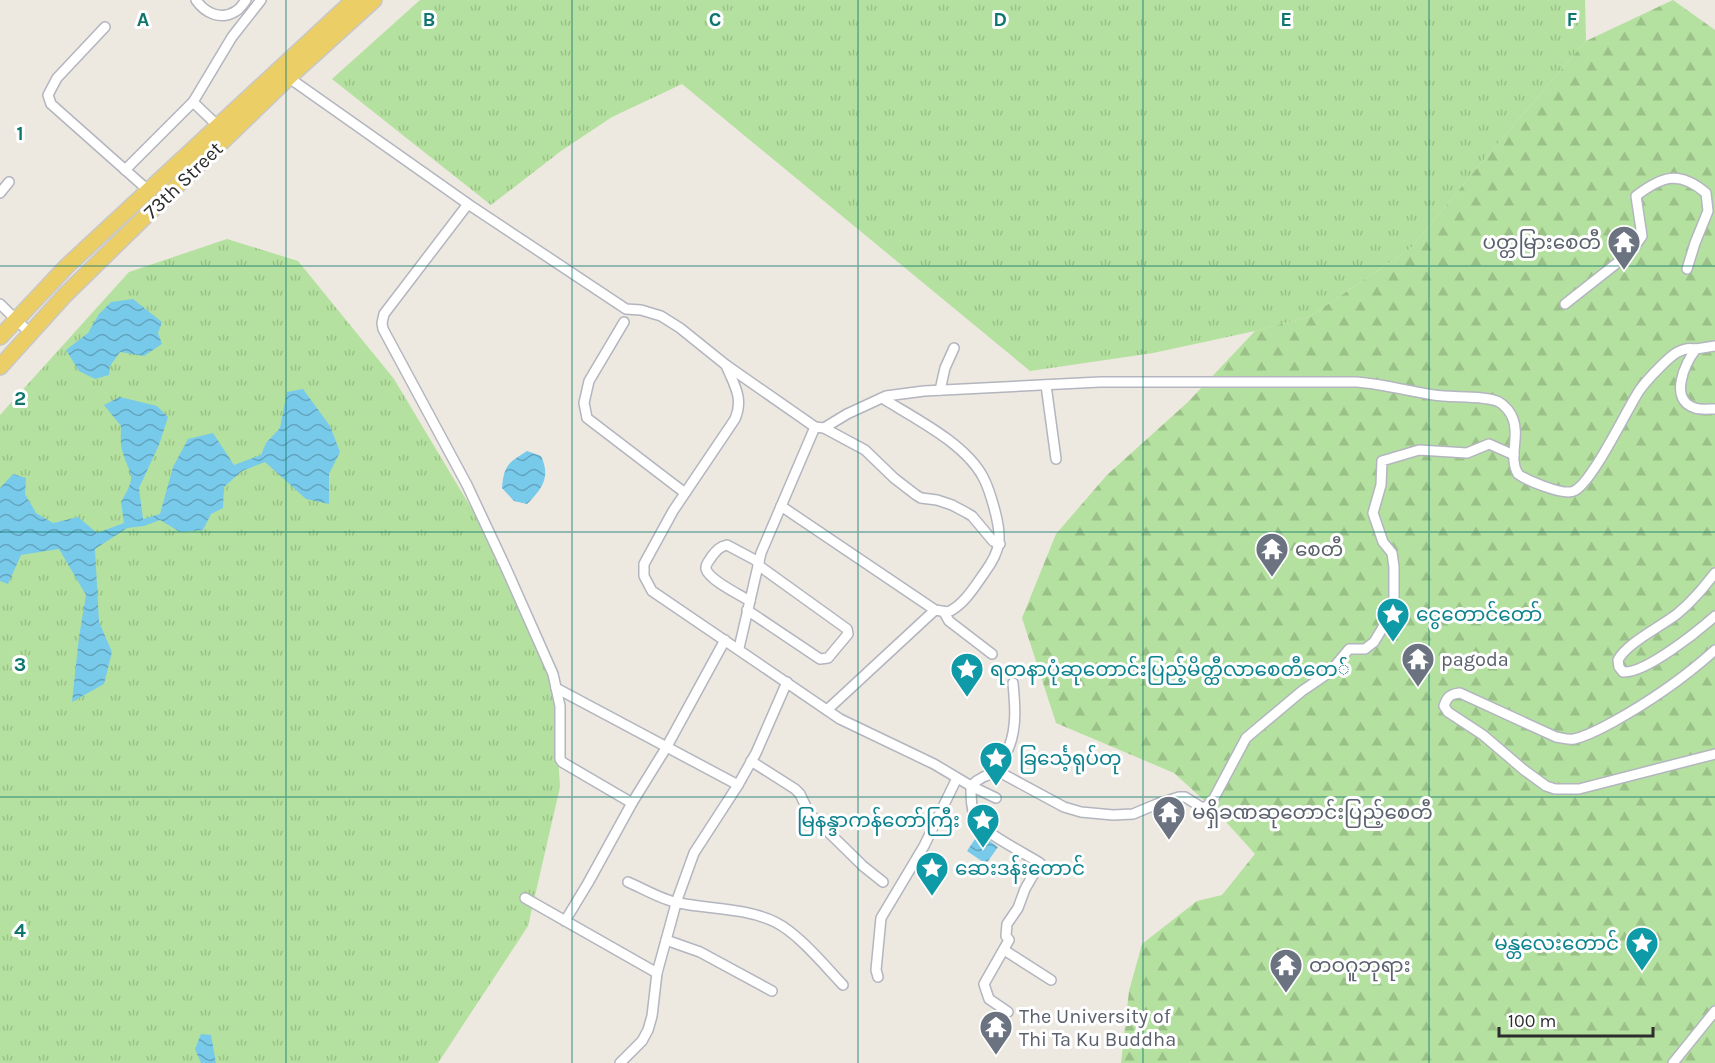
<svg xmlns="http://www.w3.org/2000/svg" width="1715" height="1063" viewBox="0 0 1715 1063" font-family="Karla,'Noto Sans Myanmar',sans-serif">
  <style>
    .grass { fill: url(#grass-tufts) }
    .forest { fill: url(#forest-firs) }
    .water { fill: url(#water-waves) }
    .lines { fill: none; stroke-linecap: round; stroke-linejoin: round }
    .street-casing { stroke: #b3b5bf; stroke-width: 12 }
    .primary-casing { stroke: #c8c8c8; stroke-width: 18 }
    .street { stroke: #fff; stroke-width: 9 }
    .primary { stroke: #ebce66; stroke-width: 15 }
    .grid { fill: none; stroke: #0f766e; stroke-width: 1.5; stroke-opacity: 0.55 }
    .labels { text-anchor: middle; stroke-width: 6; stroke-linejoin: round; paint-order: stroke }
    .street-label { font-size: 20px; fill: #2c2c2c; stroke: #fff }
    .worship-label { font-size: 20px; fill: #5b616d; stroke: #fff; text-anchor: start }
    .culture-label { font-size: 20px; fill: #0d838f; stroke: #fff; text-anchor: start }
    .grid-label { font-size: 20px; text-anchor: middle; font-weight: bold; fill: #0f766e; stroke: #fff; stroke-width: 6; stroke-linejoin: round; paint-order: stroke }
  </style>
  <defs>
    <pattern id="grass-tufts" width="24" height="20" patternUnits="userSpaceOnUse" patternTransform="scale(1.5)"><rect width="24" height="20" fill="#b4e19f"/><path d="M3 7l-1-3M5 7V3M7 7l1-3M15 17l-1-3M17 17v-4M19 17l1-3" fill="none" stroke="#9bc189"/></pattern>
    <pattern id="forest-firs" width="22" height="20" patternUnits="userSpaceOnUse" patternTransform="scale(1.5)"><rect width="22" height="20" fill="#b4e19f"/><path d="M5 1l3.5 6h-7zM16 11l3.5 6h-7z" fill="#9bc189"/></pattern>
    <pattern id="water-waves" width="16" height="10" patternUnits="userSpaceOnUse" patternTransform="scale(1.5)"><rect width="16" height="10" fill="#78caea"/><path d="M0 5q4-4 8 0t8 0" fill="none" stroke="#63a4be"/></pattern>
  </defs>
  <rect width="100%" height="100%" fill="#ede8e0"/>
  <!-- grass -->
  <g class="grass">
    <polygon points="420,0 1585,0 1586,41 1487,156 1411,248 1309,317 1255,331 1153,353 1030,371 682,84 612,117 561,151 491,205 332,79"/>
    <polygon points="227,239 298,261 394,379 482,526 553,675 560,787 528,926 438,1063 0,1063 0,415 129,272"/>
  </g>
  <!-- forest -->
  <polygon class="forest" points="1673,0 1715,30 1715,1063 1121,1063 1129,991 1142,944 1197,901 1222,895 1255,854 1218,813 1174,773 1056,723 1022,618 1056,534 1107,475 1188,402 1255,331 1309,317 1411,248 1487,156 1586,41"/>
  <!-- water -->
  <g class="water">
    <polygon points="133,299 162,322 158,333 162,344 144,356 120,352 110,366 109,375 95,379 79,371 66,350 88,333 99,314 111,302"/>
    <path d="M303 389 330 426 340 452 329 474V504L306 499 265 462 242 471 224 487 223 508 211 514 203 530 180 532 160 520 144 526 127 528 95 549 99 622 112 652 104 684 72 702 79 637 86 595 59 549 21 555 8 584 0 581V488L13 474 26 478 25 494 36 513 53 523 78 517 97 533 124 523 121 502C138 473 130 478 122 450 120 442 121 433 121 426L104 405 120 397 157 406 168 417 159 445 139 488 143 519 160 514 173 467 188 439 213 433 234 465 261 455 266 443 280 428 287 392Z"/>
    <path d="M527 451 541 456C551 477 542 489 527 504L514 501 502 488C504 465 508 463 527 451Z"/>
    <polygon points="979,833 998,847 986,864 967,851"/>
    <polygon points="201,1034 211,1035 216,1063 201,1063 195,1049"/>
  </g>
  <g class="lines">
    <!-- street casing -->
    <g class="street-casing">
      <g id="street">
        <path d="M196 0C205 13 221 21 236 11 240 9 243 4 246 0"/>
        <polyline points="105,27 57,78 48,95 51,104 149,191"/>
        <polyline points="285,75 468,204 626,309 641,310 661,316 680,328 726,365 815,427 824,428 865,450 894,478 916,495 921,498 937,500 952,505 967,513 972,516 993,541 1000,544"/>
        <polyline points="193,102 218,126"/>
        <polyline points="125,170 193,102 232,37 261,0"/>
        <polyline points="0,193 9,182"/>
        <polyline points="468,204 384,314 382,323 383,329 467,485 505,566 553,674 560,706 560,759 562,762 632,803"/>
        <polyline points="0,304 31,334"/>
        <path d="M1565 304 1631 252 1642 236 1636 196C1662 176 1679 170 1706 193L1708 211 1695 243 1687 269"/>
        <polyline points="624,322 589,381 584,403 587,418 685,493"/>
        <path d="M1715 346 1696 349C1685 363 1668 400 1695 408 1701 410 1709 409 1715 409"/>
        <path d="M726 365C734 385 744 398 735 419L673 511 644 564V576L652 591 840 719 934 764 971 786 996 798"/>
        <polyline points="1046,385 1056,459"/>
        <polyline points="940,390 945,368 954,348"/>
        <path d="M824 428 847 414 886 396 924 391 1100 382H1357C1383 384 1408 391 1434 395 1450 398 1486 395 1499 402 1505 405 1511 413 1513 419 1520 437 1508 458 1518 474 1526 480 1563 496 1574 491 1592 483 1626 411 1639 391 1645 382 1653 374 1661 366 1671 356 1681 346 1696 349"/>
        <path d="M781 506 935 610 948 612C964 605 975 586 985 572 1001 550 1002 538 995 511 992 500 989 488 983 477 965 443 914 418 882 398"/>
        <path d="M1715 573C1703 588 1692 602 1677 614 1660 627 1627 643 1618 660L1619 667 1623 672C1645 674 1698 631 1715 616"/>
        <path d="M750 601C740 595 709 580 706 569 705 564 710 560 712 556 717 550 719 547 727 545L759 562"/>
        <polyline points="747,610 820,659 828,658 848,634 847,629 758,565"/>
        <polyline points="944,612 949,621 992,654"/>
        <polyline points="739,648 761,553 815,427"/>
        <path d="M1715 650C1684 678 1649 702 1613 722 1600 729 1588 736 1574 739 1568 740 1562 738 1556 737L1460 693C1450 694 1447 697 1444 706L1448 712 1483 735 1524 770 1546 786 1555 789H1579L1715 754"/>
        <polyline points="556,688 738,785"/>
        <polyline points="827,710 935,610"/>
        <polyline points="751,761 795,789 800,794 809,813 863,866 883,882"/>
        <path d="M995 773C1000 764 1005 756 1009 747 1017 727 1015 704 1013 683"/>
        <path d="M628 882C644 889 662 900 679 903 709 909 747 908 775 922 798 933 825 966 843 985"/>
        <polyline points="525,898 657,973"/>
        <polyline points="565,921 588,883 632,803 666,748 725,640"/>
        <polyline points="666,940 700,952 772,991"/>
        <polyline points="1004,950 1051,980"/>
        <polyline points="878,977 876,970 881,918 924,846 957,778"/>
        <path d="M1008 1012 989 999 984 984 1009 940 1006 936 1007 924 1018 908 1025 889 1040 863C1026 854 982 832 976 820 971 809 971 797 971 786 980 777 991 772 1003 774L1064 807 1081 812 1113 815 1133 814 1157 804 1179 797H1185L1201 807H1206L1213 800 1246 738 1302 691 1330 672 1349 649H1365L1374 642 1394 609V567L1392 553 1383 542 1373 513 1381 485 1382 461 1419 450 1467 453 1489 444 1514 455"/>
        <polyline points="620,1063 642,1041 648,1030 652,1016 657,973 677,900 694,853 738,785 756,753 787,682"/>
        <polyline points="1673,1063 1715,1011"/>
      </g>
    </g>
    <!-- primary casing -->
    <g class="primary-casing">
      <g id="primary">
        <polyline points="0,337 67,266 354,0"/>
        <polyline points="0,367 65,295 159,203 288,78 374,0"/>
      </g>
    </g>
    <!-- street -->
    <use href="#street" class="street"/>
    <!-- primary -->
    <use href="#primary" class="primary"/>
  </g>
  <!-- grid -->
  <path class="grid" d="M286 0V1063M572 0V1063M858 0V1063M1143 0V1063M1429 0V1063M0 266H1715M0 532H1715M0 797H1715"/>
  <!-- icons -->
  <defs>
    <g id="temple-pin" transform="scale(1.725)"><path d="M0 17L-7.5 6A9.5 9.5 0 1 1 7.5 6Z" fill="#6b7280" stroke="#fff"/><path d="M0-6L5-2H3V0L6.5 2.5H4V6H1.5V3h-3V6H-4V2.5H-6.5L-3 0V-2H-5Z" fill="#fff"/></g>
    <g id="sight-pin" transform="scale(1.725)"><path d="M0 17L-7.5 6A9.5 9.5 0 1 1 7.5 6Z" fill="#0f9aa8" stroke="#fff"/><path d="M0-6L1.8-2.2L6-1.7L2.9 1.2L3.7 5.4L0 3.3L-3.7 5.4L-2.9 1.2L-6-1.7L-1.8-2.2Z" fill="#fff"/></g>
  </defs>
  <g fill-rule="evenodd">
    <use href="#temple-pin" x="1624" y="242"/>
    <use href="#temple-pin" x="1272" y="549"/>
    <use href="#sight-pin" x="1393" y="614"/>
    <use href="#temple-pin" x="1418" y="659"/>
    <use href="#sight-pin" x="967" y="669"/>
    <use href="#sight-pin" x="996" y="758"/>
    <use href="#temple-pin" x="1169" y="812"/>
    <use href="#sight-pin" x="983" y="820"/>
    <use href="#sight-pin" x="932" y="868"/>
    <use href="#sight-pin" x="1642" y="943"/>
    <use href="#temple-pin" x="1286" y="965"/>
    <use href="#temple-pin" x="996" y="1027"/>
  </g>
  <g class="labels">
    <!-- street labels -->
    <g class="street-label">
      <text transform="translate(183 180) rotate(-44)" y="7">73th Street</text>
    </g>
    <!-- worship labels -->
    <g class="worship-label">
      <text x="1601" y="249" text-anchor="end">ပတ္တမြားစေတီ</text>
      <text x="1295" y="556">စေတီ</text>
      <text x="1441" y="666">pagoda</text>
      <text x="1192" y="819">မရှိခဏဆုတောင်းပြည့်စေတီ</text>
      <text x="1309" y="972">တဝဂူဘုရား</text>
      <text x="1019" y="1023">The University of<tspan x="1019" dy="23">Thi Ta Ku Buddha</tspan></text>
    </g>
    <!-- culture labels -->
    <g class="culture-label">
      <text x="1416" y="621">ငွေတောင်တော်</text>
      <text x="990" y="676">ရတနာပုံဆုတောင်းပြည့်မိတ္ထီလာစေတီတေ်</text>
      <text x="1019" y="765">ခြင်္သေ့ရုပ်တု</text>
      <text x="960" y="827" text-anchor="end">မြနန္ဒာကန်တော်ကြီး</text>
      <text x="955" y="875">ဆေးဒန်းတောင်</text>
      <text x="1619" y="950" text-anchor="end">မန္တလေးတောင်</text>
    </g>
  </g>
  <g class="grid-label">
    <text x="143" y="26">A</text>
    <text x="429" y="26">B</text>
    <text x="715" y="26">C</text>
    <text x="1000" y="26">D</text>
    <text x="1286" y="26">E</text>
    <text x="1572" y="26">F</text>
    <text x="20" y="140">1</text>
    <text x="20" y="405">2</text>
    <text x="20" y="671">3</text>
    <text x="20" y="937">4</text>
  </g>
  <!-- scale -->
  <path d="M1499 1027v9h154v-9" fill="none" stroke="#2c2c2c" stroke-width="3"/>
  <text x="1508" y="1027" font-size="18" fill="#2c2c2c" stroke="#ffffff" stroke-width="4.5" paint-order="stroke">100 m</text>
</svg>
